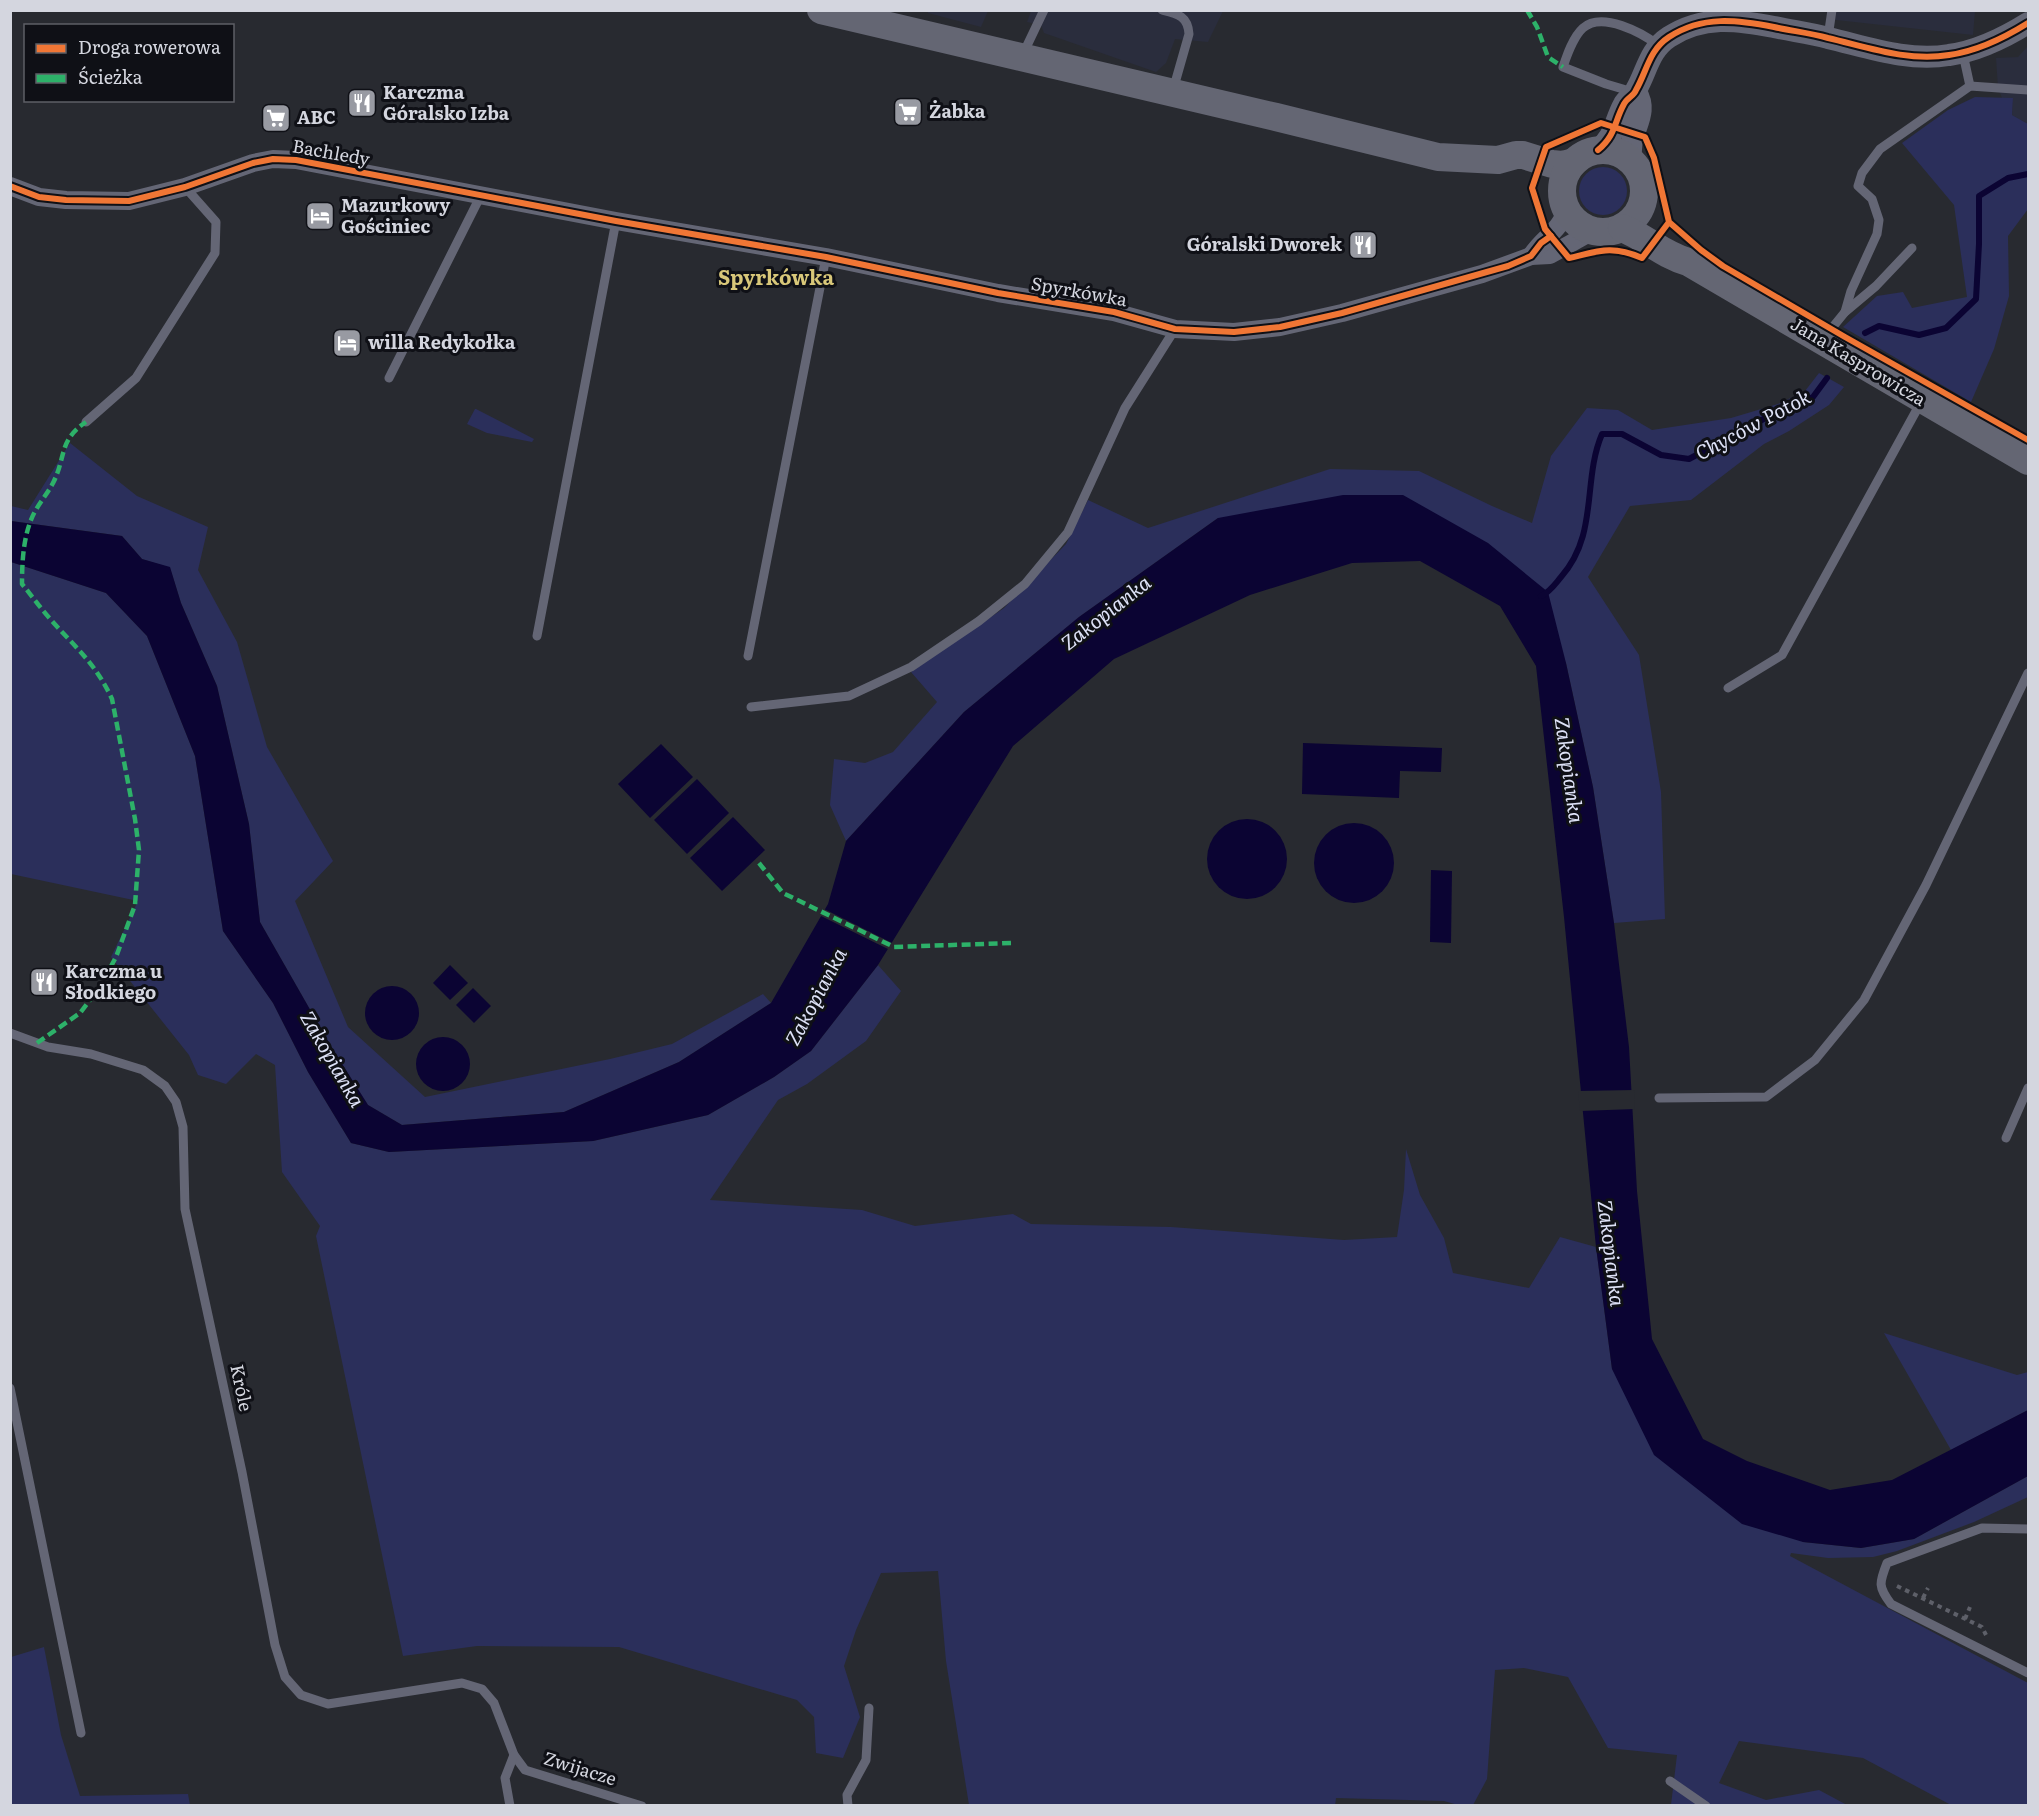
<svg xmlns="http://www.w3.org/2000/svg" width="2039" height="1816" viewBox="0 0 2039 1816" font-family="Literata,serif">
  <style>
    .built { fill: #2a2d3d }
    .green { fill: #2b2f5b }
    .water { fill: #0b0433 }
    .pier { fill: #282a30 }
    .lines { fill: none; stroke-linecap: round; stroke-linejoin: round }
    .stream { stroke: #0b0433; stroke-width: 6 }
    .path { stroke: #5e6069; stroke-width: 4; stroke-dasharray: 4.5 4.5; stroke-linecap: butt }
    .service { stroke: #646675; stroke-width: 9 }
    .minor { stroke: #646675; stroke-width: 18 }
    .tertiary { stroke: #646675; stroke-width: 22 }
    .primary { stroke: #646673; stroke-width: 28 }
    .quiet { stroke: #2db169; stroke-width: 4.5; stroke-dasharray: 9 4.5; stroke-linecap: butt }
    .cycleway-casing { stroke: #0f1016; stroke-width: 10 }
    .cycleway { stroke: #f07635; stroke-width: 6 }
    .labels { text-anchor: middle; stroke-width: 6; stroke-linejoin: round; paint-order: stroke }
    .poi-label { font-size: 18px; font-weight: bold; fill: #d4d6df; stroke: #0f1016; text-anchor: start }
    .street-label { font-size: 18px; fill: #d4d6df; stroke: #0f1016 }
    .neighbourhood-label { font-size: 20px; font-weight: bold; fill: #d8c779; stroke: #0f1016 }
    .water-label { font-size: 20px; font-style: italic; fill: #dee2f7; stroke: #0f1016 }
  </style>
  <rect width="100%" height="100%" fill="#282a30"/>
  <!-- built -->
  <g class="built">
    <polygon points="928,11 988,10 988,11 981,27 928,13"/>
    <polygon points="1031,11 1223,11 1208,42 1175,39 1166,63 1156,72 1044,33 1041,25 1027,22"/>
    <polygon points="1828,11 1975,11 1973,35 1827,19"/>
    <polygon points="2028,46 2028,124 2012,115 2013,98 2002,98 1998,88 1996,58 2018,57"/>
  </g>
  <!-- green -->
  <g class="green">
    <polygon points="1975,97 2013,98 2012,115 2028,124 2028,209 2008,236 2009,296 1994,349 1971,402 1843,327 1877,296 1903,292 1912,308 1967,297 1954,205 1902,143 1948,110"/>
    <circle cx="1603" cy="191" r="24"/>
    <polygon points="1819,373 1844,387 1829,405 1789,431 1764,444 1691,500 1630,506 1588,577 1639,655 1661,792 1665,919 1614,923 1593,787 1566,663 1488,543 1218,518 1079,617 964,712 846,841 830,805 834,759 865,763 893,752 937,702 911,672 1004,608 1066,544 1088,500 1148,528 1330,469 1419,471 1492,506 1532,523 1551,456 1587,408 1618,410 1652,430 1731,418 1778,404 1805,391"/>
    <polygon points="475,409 476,409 534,439 532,442 487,433 467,424"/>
    <polygon points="70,443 137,496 208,527 198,570 237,642 267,747 333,861 295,901 348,1027 425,1097 610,1059 672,1044 763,994 771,1003 679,1062 564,1112 402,1125 368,1105 332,1048 260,922 249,824 217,686 181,603 170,568 142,559 122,536 11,521 11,506 28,510"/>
    <polygon points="11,562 106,593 147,636 195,756 223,931 273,1003 308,1072 351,1143 389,1152 593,1141 708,1115 774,1077 811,1051 878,965 901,991 866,1041 807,1084 778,1100 710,1200 862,1210 915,1226 1013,1214 1031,1224 1171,1227 1344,1240 1397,1237 1404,1190 1406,1149 1420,1195 1444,1238 1453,1273 1529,1288 1560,1237 1596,1247 1612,1369 1803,1542 1861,1548 1914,1539 2028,1476 2028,1497 1974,1522 1897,1551 1873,1557 1828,1558 1791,1553 1790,1556 2028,1683 2028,1805 1951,1805 1863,1758 1739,1741 1719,1783 1766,1800 1819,1790 1847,1805 1671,1805 1677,1755 1608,1748 1568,1677 1524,1668 1495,1670 1487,1779 1473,1805 1458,1805 1444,1801 1336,1798 1335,1806 969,1805 946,1661 938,1571 881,1573 856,1630 844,1666 860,1717 843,1758 816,1753 814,1717 797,1700 619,1647 477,1646 403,1656 316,1236 320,1226 282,1172 275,1065 256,1054 226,1084 198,1075 189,1055 111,957 138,901 11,874"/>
    <polygon points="1884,1333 2017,1375 2028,1372 2028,1410 1951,1450"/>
    <polygon points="44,1647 61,1735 80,1796 188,1794 190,1805 11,1805 11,1657"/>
  </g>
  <!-- water -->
  <g class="water">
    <polygon points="1343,495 1403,495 1488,543 1548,592 1566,663 1593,787 1614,923 1629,1047 1637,1191 1652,1339 1703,1439 1747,1461 1830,1490 1892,1480 2028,1410 2028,1476 1914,1539 1861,1548 1803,1542 1742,1524 1654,1455 1612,1369 1596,1247 1564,917 1536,666 1500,606 1420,561 1352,563 1250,595 1114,659 1013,746 878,965 811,1051 774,1077 708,1115 593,1141 389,1152 351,1143 308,1072 273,1003 223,931 195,756 147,636 106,593 11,562 11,521 122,536 142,559 170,567 181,603 217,686 249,824 260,922 332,1048 368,1105 402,1125 564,1112 679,1062 771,1003 828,904 846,841 964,712 1079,617 1218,518"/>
    <polygon points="1303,743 1442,748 1441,772 1400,771 1399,798 1302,794"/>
    <polygon points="661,744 693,777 650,818 618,784"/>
    <polygon points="697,779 729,813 687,854 654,820"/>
    <polygon points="733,817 765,850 722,891 690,858"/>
    <circle cx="1247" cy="859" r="40"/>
    <circle cx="1354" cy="863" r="40"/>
    <polygon points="1431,870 1452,871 1451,943 1430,942"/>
    <polygon points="450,965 468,983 450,1000 433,983"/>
    <circle cx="392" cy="1013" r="27"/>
    <polygon points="473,988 491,1006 474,1023 456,1005"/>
    <circle cx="443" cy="1064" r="27"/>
  </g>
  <!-- pier -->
  <g class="pier">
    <polygon points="822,908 894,944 890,950 819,915"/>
    <polygon points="1634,1090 1635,1109 1580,1111 1578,1091"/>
  </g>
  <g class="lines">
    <!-- stream -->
    <g class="stream">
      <polyline points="1865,333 1879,326 1919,335 1946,328 1976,299 1979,244 1979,196 2008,178 2028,174"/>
      <path d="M1541 596C1550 592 1555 584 1561 577 1599 534 1582 481 1602 434H1622L1661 455 1689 459 1771 415 1813 397 1827 378"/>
    </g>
    <!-- path -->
    <g class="path">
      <polyline points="1897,1586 1982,1627 1986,1635"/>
      <polyline points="1923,1598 1928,1588"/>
      <polyline points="1965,1619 1970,1607"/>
    </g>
    <!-- service -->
    <g class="service">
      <path d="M1162 10C1178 14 1188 16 1189 34L1173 90"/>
      <polyline points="1828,37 1832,10"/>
      <polyline points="1023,54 1044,10"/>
      <polyline points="1963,54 1970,86"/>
      <path d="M1633 92 1606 84 1563 67C1567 55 1573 37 1583 28 1602 11 1642 33 1658 45"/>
      <polyline points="1845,312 1851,291 1877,234 1879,220 1872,199 1858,186 1862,173 1880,149 1970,86 2028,90"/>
      <polyline points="1823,339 1845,312 1876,286 1912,248"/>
      <polyline points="389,378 481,195"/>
      <polyline points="86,422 136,378 215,253 216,222 185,187"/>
      <polyline points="537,636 616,221"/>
      <polyline points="748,656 826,257"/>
      <polyline points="1728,688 1782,655 1921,402"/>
      <polyline points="751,707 849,696 911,667 979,621 1025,584 1068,532 1125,408 1175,329"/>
      <polyline points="10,1033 48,1047 91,1054 143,1070 165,1086 176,1102 183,1127 185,1209 242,1472 275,1645 285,1677 301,1695 328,1704 462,1683 482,1689 494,1703 514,1755 525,1770 642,1806"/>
      <polyline points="1659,1098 1766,1097 1815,1060 1864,1000 1926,885 2028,673"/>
      <polyline points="2006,1138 2028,1088"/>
      <polyline points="10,1388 81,1733"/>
      <path d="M2028 1529 1982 1528 1887 1563C1879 1583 1878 1587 1891 1604L2028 1673"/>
      <polyline points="1670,1781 1706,1806"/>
      <polyline points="510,1806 505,1778 514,1755"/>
      <polyline points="848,1806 847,1795 866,1760 869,1708"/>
    </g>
    <!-- minor -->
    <g class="minor">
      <polyline points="10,186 39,197 66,200 129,201 185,187 253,163 273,159 296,160 616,221 826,257 998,293 1114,312 1175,329 1234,332 1280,327 1342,313 1482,274 1531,256 1550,255 1593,231"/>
      <path d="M1531 256C1543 237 1558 233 1567 210"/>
    </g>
    <!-- tertiary -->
    <g class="tertiary">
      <path d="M1598 150C1616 135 1614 122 1624 104 1627 98 1634 96 1636 90 1647 71 1649 50 1669 37 1703 15 1737 20 1774 27 1792 31 1810 33 1828 38 1867 47 1908 62 1949 55 1978 51 2004 38 2028 23"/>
      <path d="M1632 162C1625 132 1651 117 1636 92"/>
    </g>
    <!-- primary -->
    <g class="primary">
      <polyline points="821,10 1276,117 1438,157 1498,160 1516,155 1523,155 1552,164 1562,165 1574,162"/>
      <circle cx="1603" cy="191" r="41"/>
      <path d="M1622 228C1647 238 1661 254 1688 262L2028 461"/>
    </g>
    <!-- quiet -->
    <g class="quiet">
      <polyline points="1527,10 1537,27 1548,57 1563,67"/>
      <polyline points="759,863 783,893 894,947 1011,943"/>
      <path d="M37 1043 80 1013 100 987 116 957 135 905 139 850 135 819 112 699C96 664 76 648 52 621 41 609 32 596 22 584 22 564 23 540 31 520 36 506 48 494 54 481 66 456 59 440 86 422"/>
    </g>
    <!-- cycleway casing -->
    <g class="cycleway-casing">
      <g id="cycleway">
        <path d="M1598 150C1616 135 1614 122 1624 104 1627 98 1634 96 1636 90 1647 71 1649 50 1669 37 1703 15 1737 20 1774 27 1792 31 1810 33 1828 38 1867 47 1908 62 1949 55 1978 51 2004 38 2028 23"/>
        <polyline points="10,186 39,197 66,200 129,201 185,187 253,163 273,159 296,160 616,221 826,257 998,293 1114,312 1175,329 1234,332 1280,327 1342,313 1508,266 1531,256 1541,243 1551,236"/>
        <path d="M1669 222 1642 258C1612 245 1599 251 1569 258L1545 229 1532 188 1546 147 1601 123 1645 137 1654 158 1669 222 1701 250 1723 266 1845 337 2028 440"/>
      </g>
    </g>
    <!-- cycleway -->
    <use href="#cycleway" class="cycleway"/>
  </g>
  <!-- icons -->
  <defs>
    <g id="restaurant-square" transform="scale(1.5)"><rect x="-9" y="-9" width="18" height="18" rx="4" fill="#989aa2" stroke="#0f1016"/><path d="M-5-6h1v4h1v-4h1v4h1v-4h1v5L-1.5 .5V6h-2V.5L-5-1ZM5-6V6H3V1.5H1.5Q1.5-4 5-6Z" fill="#fff"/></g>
    <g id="supermarket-square" transform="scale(1.5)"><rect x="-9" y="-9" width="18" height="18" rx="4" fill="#989aa2" stroke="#0f1016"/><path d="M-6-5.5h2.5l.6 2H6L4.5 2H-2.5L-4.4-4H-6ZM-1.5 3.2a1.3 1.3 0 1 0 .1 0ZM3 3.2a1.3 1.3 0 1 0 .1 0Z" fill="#fff"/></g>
    <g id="hotel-square" transform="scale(1.5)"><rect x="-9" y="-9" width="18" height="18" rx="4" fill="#989aa2" stroke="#0f1016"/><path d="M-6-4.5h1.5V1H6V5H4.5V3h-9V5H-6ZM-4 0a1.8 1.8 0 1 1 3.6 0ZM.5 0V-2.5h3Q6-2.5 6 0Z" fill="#fff"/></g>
  </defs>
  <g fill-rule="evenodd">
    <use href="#restaurant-square" x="362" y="103"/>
    <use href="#supermarket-square" x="908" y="112"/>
    <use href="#supermarket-square" x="276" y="118"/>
    <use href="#hotel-square" x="320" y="216"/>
    <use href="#restaurant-square" x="1363" y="245"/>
    <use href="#hotel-square" x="347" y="343"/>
    <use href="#restaurant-square" x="44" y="982"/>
  </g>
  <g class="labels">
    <!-- poi labels -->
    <g class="poi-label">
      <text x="383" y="99">Karczma<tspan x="383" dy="21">Góralsko Izba</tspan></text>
      <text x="929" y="118">Żabka</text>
      <text x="297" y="124">ABC</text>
      <text x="341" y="212">Mazurkowy<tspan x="341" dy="21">Gościniec</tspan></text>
      <text x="1342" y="251" text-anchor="end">Góralski Dworek</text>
      <text x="368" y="349">willa Redykołka</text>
      <text x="65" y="978">Karczma u<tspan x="65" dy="21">Słodkiego</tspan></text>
    </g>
    <!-- street labels -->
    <g class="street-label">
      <text transform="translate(331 153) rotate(10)" y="6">Bachledy</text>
      <text transform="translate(1079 292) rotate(10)" y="6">Spyrkówka</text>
      <text transform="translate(1858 362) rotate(31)" y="6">Jana Kasprowicza</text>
      <text transform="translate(241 1388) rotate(78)" y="6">Króle</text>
      <text transform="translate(580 1769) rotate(17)" y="6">Zwijacze</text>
    </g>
    <!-- neighbourhood labels -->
    <g class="neighbourhood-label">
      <text x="776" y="285">Spyrkówka</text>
    </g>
    <!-- water labels -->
    <g class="water-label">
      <text transform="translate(1753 425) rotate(-28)" y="7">Chyców Potok</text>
      <text transform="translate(1106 613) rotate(-38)" y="7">Zakopianka</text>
      <text transform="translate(1569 770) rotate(82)" y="7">Zakopianka</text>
      <text transform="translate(816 997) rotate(-62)" y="7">Zakopianka</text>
      <text transform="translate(332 1059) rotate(60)" y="7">Zakopianka</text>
      <text transform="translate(1611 1253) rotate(83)" y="7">Zakopianka</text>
    </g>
  </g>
  <!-- border -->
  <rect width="2039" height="1816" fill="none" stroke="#d4d6df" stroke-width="24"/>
  <!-- legend -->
  <rect x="24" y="24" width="210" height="78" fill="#0f1016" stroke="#5e5f66" stroke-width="1.5"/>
  <rect x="36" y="44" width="30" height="9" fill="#f07635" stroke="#5e5f66" stroke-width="1.5"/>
  <text x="78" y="54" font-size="18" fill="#d4d6df">Droga rowerowa</text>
  <rect x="36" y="74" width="30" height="9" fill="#2db169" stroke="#5e5f66" stroke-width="1.5"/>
  <text x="78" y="84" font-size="18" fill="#d4d6df">Ścieżka</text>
</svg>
